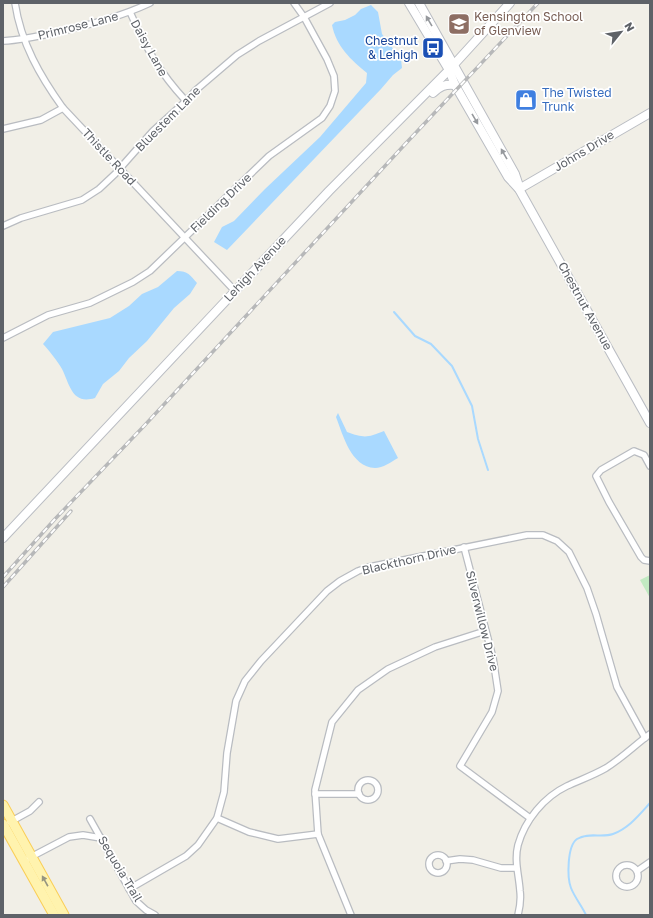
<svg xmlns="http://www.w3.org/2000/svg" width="653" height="918" viewBox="0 0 653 918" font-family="'Golos Text',sans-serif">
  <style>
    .green { fill: #c2eac2 }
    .water { fill: #a9d9ff }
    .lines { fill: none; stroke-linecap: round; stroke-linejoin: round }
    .stream { stroke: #a9d9ff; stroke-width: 2 }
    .street-casing { stroke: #b9bcc1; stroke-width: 8 }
    .secondary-casing { stroke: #babdc3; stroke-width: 10 }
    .primary-casing { stroke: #face56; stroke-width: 11 }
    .street { stroke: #fff; stroke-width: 5.5 }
    .secondary { stroke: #fff; stroke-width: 8 }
    .primary { stroke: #fff3ae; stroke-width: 9 }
    .rail-casing { stroke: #b7b8b9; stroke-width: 3.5 }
    .rail { stroke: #fff; stroke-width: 2; stroke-dasharray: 6; stroke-linecap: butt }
    .oneway { fill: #96999d }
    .oneway2 { fill: #969580 }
    .labels { text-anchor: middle; stroke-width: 3.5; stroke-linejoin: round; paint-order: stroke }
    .education-label { font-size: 12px; fill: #785e54; stroke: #fff; text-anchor: start }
    .street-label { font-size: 12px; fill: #5e6268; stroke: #fff }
    .transit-label { font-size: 12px; fill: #164399; stroke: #fff; text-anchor: end }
    .shop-label { font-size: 12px; fill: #366cbe; stroke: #fff; text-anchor: start }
  </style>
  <rect width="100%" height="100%" fill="#f1efe7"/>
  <!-- green -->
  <polygon class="green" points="650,575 650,598 640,580"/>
  <!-- water -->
  <g class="water">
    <path d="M371 5 378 12 382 34 401 59 402 68 393 75 381 89 227 250 214 242 222 227 234 221 265 189 320 137 366 83 367 73C351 60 336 46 332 25L335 22 345 20 355 15 361 9Z"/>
    <path d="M177 271C188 271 190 275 197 283L190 294 174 308 147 341 129 358 119 371 103 384 95 398C72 405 70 385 62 369 58 362 48 349 43 344L53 332 110 318 129 306 142 294 158 287Z"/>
    <path d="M338 413 347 432C364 438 367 438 384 431L398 458C391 462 383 468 375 468 351 467 343 435 336 417Z"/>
  </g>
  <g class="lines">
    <!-- stream -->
    <g class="stream">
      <polyline points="394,312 415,336 431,344 452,366 472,406 478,439 488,470"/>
      <path d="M586 915C582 906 575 898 571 888 567 878 567 846 577 839 588 832 602 838 613 834 629 828 639 815 650 803"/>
    </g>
    <!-- street casing -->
    <g class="street-casing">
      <g id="street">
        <path d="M15 3C21 43 40 76 63 108L235 291"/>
        <path d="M130 12C146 48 159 72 186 101"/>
        <path d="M3 41C22 40 40 36 58 32 90 25 120 17 150 3"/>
        <polyline points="3,129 41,120 63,108"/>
        <polyline points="3,226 21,218 82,200 99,189 115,174 153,131 186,101 196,90 237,55 259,41 330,3"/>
        <polyline points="3,338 48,315 90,303 133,282 150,271 269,156 322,118 330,106 335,91 334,76 327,59 304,17 294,3"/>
        <polyline points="650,466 644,455 634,451 601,470 596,476 609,502 641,557 644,560 650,561"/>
        <polyline points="464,547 493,658 498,691 492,712 460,766 530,818"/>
        <circle cx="368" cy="790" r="10"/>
        <polyline points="315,794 359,794"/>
        <polyline points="217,818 249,832 278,839 318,834"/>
        <polyline points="90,819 136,901 146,910 155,915"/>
        <polyline points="10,822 30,811 39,802"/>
        <circle cx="438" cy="864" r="9"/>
        <polyline points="29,858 69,837 83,835 101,838"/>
        <polyline points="446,861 460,859 473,860 501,868 516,868"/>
        <circle cx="627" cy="876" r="11"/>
        <polyline points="637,871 650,862"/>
        <polyline points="129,889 186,856 198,845 217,818 224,792 227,753 236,701 245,681 261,661 327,591 340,581 358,571 369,567 527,535 543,535 557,541 569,552 587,588 596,614 617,687 645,738"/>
        <polyline points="351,915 318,834 315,790 332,722 358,690 388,669 435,647 485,631"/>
        <path d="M518 915C520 907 521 899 520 891 519 875 514 861 518 845 525 820 544 797 567 786 580 780 594 775 606 768 622 758 635 745 650 734"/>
      </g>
    </g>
    <!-- secondary casing -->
    <g class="secondary-casing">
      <g id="secondary">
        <polyline points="409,3 449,70 455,85 508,177 519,189 650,423"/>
        <polyline points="419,3 515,174 519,186"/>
        <path d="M433 93C440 86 445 84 455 85"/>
        <polyline points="519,189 650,113"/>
        <polyline points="3,538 329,191 449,70 510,3"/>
      </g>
    </g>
    <!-- primary casing -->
    <g class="primary-casing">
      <g id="primary">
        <polyline points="3,805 64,915"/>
        <polyline points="3,824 54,915"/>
      </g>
    </g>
    <!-- street -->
    <use href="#street" class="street"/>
    <!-- secondary -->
    <use href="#secondary" class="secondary"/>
    <!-- primary -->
    <use href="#primary" class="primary"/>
    <!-- rail casing -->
    <g class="rail-casing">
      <g id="rail">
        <polyline points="3,577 55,519 144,426 409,140 538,3"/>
        <polyline points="3,587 71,511"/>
      </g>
    </g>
    <!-- rail -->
    <use href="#rail" class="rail"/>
  </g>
  <!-- one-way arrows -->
  <defs><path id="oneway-solid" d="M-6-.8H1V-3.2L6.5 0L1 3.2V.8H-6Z"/></defs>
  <g class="oneway">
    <use href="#oneway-solid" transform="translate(429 21) rotate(-120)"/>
    <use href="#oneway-solid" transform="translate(475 119) rotate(60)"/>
    <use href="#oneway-solid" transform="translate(504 154) rotate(-120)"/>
  </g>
  <use class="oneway2" href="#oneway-solid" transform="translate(45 881) rotate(-119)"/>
  <!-- icons -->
  <defs>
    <g id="school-square" transform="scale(1.15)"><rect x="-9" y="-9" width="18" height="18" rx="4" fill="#8d6e63" stroke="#fff"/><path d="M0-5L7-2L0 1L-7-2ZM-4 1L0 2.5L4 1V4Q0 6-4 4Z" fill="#fff"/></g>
    <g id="bus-square" transform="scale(1.15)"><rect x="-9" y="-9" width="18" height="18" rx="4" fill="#1a4fb4" stroke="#fff"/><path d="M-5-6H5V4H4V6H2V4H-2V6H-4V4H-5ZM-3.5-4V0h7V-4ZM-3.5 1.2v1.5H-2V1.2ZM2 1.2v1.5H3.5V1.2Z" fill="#fff"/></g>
    <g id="shop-square" transform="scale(1.15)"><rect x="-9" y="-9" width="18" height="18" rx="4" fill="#3f7fe0" stroke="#fff"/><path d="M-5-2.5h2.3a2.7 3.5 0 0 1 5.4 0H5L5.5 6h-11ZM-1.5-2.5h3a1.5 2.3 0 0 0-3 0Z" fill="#fff"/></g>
  </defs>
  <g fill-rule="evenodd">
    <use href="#school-square" x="459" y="24"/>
    <use href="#bus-square" x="433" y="48"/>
    <use href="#shop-square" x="526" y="100"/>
  </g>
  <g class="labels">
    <!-- education labels -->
    <g class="education-label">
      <text x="474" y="21">Kensington School<tspan x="474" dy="14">of Glenview</tspan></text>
    </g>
    <!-- street labels -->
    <g class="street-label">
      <text transform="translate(78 26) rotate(-14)" y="4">Primrose Lane</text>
      <text transform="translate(149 48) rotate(61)" y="4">Daisy Lane</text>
      <text transform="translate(168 119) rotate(-45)" y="4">Bluestem Lane</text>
      <text transform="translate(584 151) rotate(-31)" y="4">Johns Drive</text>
      <text transform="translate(109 157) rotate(47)" y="4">Thistle Road</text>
      <text transform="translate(221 203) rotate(-44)" y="4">Fielding Drive</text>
      <text transform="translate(255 269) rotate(-47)" y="4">Lehigh Avenue</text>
      <text transform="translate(585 306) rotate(61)" y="4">Chestnut Avenue</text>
      <text transform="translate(409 560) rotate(-13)" y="4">Blackthorn Drive</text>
      <text transform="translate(482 621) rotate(76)" y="4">Silverwillow Drive</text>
      <text transform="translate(120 869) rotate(59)" y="4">Sequoia Trail</text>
    </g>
    <!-- transit labels -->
    <g class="transit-label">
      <text x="418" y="45">Chestnut<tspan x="418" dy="14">&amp; Lehigh</tspan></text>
    </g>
    <!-- shop labels -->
    <g class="shop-label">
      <text x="542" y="97">The Twisted<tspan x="542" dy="14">Trunk</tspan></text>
    </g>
  </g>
  <!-- border -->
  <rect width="653" height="918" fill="none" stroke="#5e6268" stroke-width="8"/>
  <!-- north arrow -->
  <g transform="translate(621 32) rotate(60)" stroke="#ffffff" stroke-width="3" paint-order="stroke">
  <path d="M0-3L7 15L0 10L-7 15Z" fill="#5e6268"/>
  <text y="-6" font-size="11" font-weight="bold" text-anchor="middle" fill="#5e6268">N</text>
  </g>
</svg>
